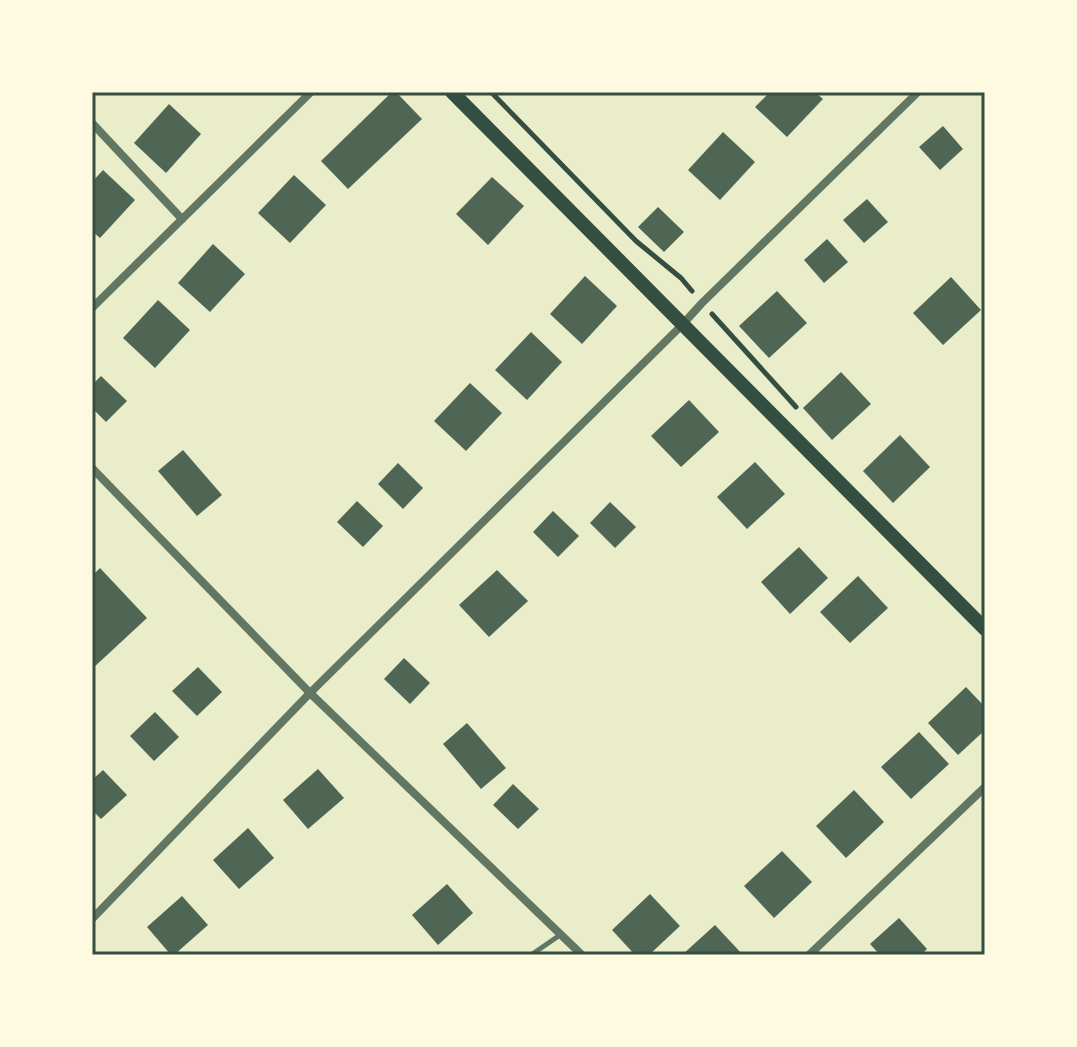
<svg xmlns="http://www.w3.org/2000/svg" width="1077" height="1047" viewBox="0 0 1077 1047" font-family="Inter,sans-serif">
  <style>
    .building { fill: #4f6655 }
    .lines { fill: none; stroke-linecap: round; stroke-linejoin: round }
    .path { stroke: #344e41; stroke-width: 5 }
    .service { stroke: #617663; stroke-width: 5 }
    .minor { stroke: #617663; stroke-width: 8 }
    .secondary { stroke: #344e41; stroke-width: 14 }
    .neatline { fill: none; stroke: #344e41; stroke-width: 3 }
  </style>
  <rect width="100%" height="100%" fill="#e9edc9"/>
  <!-- building -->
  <g class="building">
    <polygon points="392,92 396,92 422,119 348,189 321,161"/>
    <polygon points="770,92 815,92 823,99 787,137 755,107"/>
    <polygon points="169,104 201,134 166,173 134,143"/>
    <polygon points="943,126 963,149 940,170 919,147"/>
    <polygon points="723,132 755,162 720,200 688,170"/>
    <polygon points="103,170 135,200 100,238 92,231 92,182"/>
    <polygon points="294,175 326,205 290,243 258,213"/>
    <polygon points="492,177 524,206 488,245 456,214"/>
    <polygon points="867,199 888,222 864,243 843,220"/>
    <polygon points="658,207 684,232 664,252 638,227"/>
    <polygon points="827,239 848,262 824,283 804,260"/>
    <polygon points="213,244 245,274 210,312 178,283"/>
    <polygon points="585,276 617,306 582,344 550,314"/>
    <polygon points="951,277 981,310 943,345 913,313"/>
    <polygon points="777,291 807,323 769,358 739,326"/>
    <polygon points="158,300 190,330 155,368 123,338"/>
    <polygon points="531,332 562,362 527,400 495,370"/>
    <polygon points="841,372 871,404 832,440 803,408"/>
    <polygon points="101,376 127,401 106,422 92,408 92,385"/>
    <polygon points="470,383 502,413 466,451 434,421"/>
    <polygon points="689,400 719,432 681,467 651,436"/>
    <polygon points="900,435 930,467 893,503 863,471"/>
    <polygon points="183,450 222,495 197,516 158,471"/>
    <polygon points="755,462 785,494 747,529 717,497"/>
    <polygon points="398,463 423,488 403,509 378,484"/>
    <polygon points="357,501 383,526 363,547 337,522"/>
    <polygon points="610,502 636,527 615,548 590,523"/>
    <polygon points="553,511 579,536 558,557 533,532"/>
    <polygon points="799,547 828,578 790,614 761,582"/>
    <polygon points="100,568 147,618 92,669 92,576"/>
    <polygon points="497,570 528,601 489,637 459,605"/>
    <polygon points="858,576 888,608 850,643 820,612"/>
    <polygon points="404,658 430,683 410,704 384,679"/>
    <polygon points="198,667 222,692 197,716 172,691"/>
    <polygon points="966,687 985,707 985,730 958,755 928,723"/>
    <polygon points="155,712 179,737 154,761 130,736"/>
    <polygon points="467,723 506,768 481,789 443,744"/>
    <polygon points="919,732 949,764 911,799 881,767"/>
    <polygon points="318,769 344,798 308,829 283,800"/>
    <polygon points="103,770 127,795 101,819 92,810 92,780"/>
    <polygon points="513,784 539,809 518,829 493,805"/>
    <polygon points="854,790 884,822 846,858 816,826"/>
    <polygon points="248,828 274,858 239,889 213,860"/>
    <polygon points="782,851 812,882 774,918 744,886"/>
    <polygon points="447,884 473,913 438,945 412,915"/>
    <polygon points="650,894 680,926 649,955 635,955 612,930"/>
    <polygon points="182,896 208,925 174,955 171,955 147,927"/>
    <polygon points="899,918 927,949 921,955 880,955 870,944"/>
    <polygon points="715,925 743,955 682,955"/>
  </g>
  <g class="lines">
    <!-- path -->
    <g class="path">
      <polyline points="491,92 636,241 681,278 692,291"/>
      <polyline points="712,314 796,407"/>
    </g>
    <!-- service -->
    <polyline class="service" points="531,955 560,935"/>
    <!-- minor -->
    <g class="minor">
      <polyline points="92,123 182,219"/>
      <polyline points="92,308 311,92"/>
      <polyline points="92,468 310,693 582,955"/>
      <polyline points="92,919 310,693 682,325 702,303 918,92"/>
      <polyline points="809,955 985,787"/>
    </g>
    <!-- secondary -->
    <polyline class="secondary" points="452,92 985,629"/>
  </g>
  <!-- border -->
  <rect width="1077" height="1047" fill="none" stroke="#fefae0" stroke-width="188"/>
  <rect x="94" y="94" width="889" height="859" class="neatline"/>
</svg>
